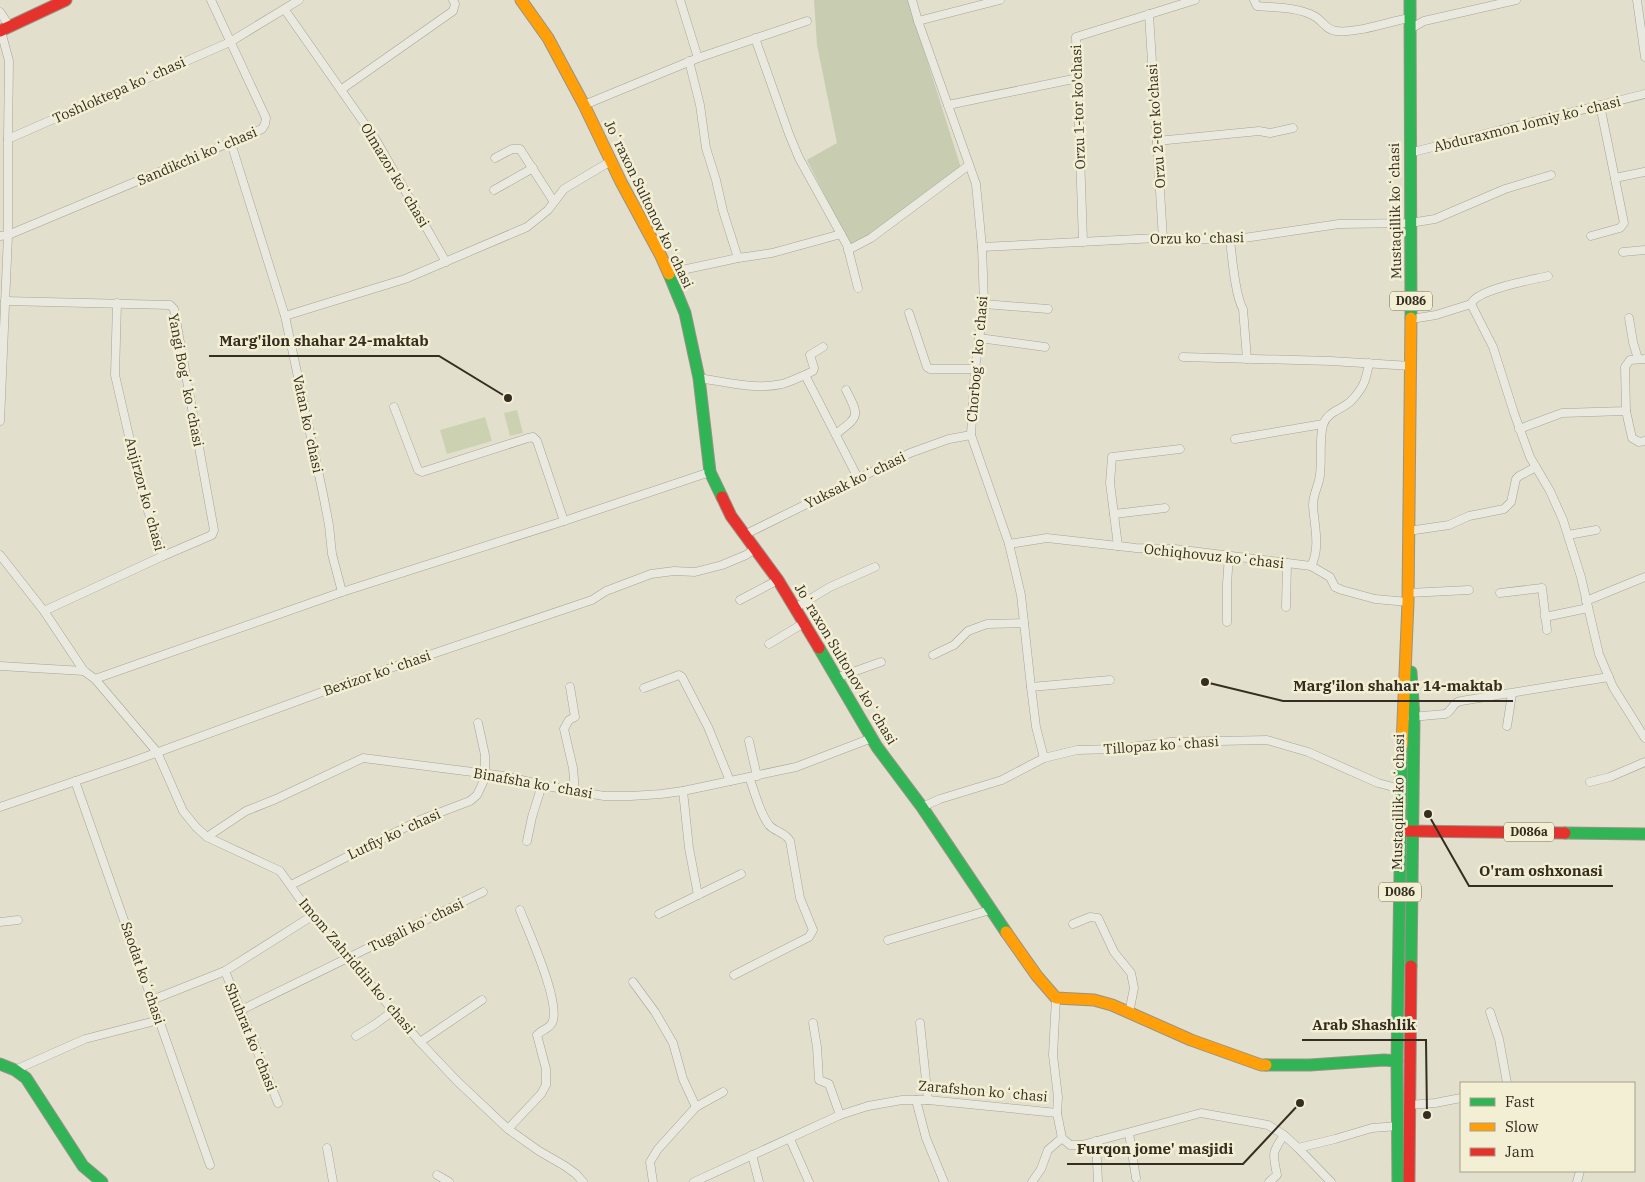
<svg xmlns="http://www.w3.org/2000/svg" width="1645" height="1182" viewBox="0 0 1645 1182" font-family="'IBM Plex Serif',serif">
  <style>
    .green { fill: #ccd2b1 }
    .cemetery { fill: #c8ccb0 }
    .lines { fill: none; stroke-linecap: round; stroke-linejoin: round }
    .street-casing { stroke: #a7a496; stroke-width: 9 }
    .fast-casing { stroke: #979386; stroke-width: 13 }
    .slow-casing { stroke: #979386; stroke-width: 13 }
    .jam-casing { stroke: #979386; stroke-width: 13 }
    .street { stroke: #eae9df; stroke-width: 8 }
    .fast { stroke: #30b455; stroke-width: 11 }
    .slow { stroke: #ff9f0a; stroke-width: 11 }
    .jam { stroke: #e5322d; stroke-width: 11 }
    .labels { text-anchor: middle; stroke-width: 5; stroke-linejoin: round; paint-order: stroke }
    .shield { fill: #f2efd4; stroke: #6e6755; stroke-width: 1 }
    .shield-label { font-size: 12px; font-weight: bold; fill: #352d1f }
    .street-label { font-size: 14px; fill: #352d1f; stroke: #f2efd4 }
    .leader { fill: none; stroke: #352d1f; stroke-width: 2 }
    .callout-dot { fill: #352d1f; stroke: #f2efd4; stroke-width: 2 }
    .callout-label { font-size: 15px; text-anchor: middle; font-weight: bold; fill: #352d1f; stroke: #f2efd4; stroke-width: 5; stroke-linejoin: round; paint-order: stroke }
  </style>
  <rect width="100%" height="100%" fill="#e2dfcd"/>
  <!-- green -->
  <g class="green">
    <polygon points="517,410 523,433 510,436 504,413"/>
    <polygon points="485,417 492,441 447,454 440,430"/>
  </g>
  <!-- cemetery -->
  <polygon class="cemetery" points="814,0 908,0 961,168 948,176 917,202 851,247 807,160 837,143 817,45"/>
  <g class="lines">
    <!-- street casing -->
    <g class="street-casing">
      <g id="street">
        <polyline points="680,0 698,58"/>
        <polyline points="912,0 918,21 976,184 982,247 984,303 975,369 971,435 1009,544 1021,595 1031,687 1036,727 1044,758"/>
        <path d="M1254 0 1257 6C1275 8 1298 7 1314 16 1323 21 1326 30 1336 31 1355 34 1390 21 1410 18"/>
        <polyline points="1637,0 1645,57"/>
        <polyline points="285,10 376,140 446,262"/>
        <polyline points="0,12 10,27"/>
        <polyline points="1149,14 1163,239"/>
        <polyline points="918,21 1000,0"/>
        <polyline points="1410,29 1424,21 1516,0"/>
        <polyline points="755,38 789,134 799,158 847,245 858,288"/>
        <polyline points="689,61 700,105 706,148 716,180 723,211 738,258"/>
        <polyline points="342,89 453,11 455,4 453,0"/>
        <polyline points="584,105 698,58 807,21"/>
        <polyline points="948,105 1078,78"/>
        <polyline points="8,139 230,42 299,0"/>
        <polyline points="1157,141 1259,131 1270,133 1293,128"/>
        <polyline points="231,143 285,316 323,494 329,525 332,554 342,592"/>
        <polyline points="1409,153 1645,94"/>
        <polyline points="495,158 512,149 520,149 554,202"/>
        <polyline points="1615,178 1644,172"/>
        <polyline points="494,190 533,168"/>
        <polyline points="0,236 8,235 262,129 265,124 266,118 211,0"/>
        <polyline points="1591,236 1620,228 1624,223 1600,105"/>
        <path d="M1230 240C1232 256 1235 296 1243 309L1247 359"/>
        <polyline points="1083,242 1076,37 1195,0"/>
        <polyline points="982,247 1157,238 1230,240 1339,224 1410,223 1435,219 1505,189 1551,175"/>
        <polyline points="848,250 871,238 969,165"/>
        <polyline points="1623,252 1645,250"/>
        <polyline points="668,273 738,258 772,253 841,234"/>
        <polyline points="5,301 170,305 174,309 214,530 212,535 163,556"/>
        <polyline points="984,304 1048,309"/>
        <polyline points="1471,304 1493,347 1514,413 1530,457 1550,491 1563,520 1581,577 1599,654 1613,687 1645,738"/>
        <path d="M1471 304C1477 289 1532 280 1548 276"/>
        <polyline points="909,313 927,367 930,369 975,369"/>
        <polyline points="285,316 405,279 527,227 548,210 564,189 611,161"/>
        <polyline points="1629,318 1633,342 1638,359"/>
        <polyline points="1411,319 1436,315 1471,304"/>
        <polyline points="979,338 1045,347"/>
        <polyline points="1183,357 1331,361 1411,366"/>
        <polyline points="805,375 813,371 814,368 810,355 823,347"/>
        <path d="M699 378C726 382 755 390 782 384 790 382 797 378 805 375L858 478"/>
        <polyline points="394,407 418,470 422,472 528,438 533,437 537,441 564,521"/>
        <polyline points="1626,411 1632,438 1639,442 1645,441"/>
        <polyline points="0,421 8,235 8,139 9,61 1,31"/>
        <polyline points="1519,429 1562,413 1626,411 1625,367 1630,360 1645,359"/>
        <path d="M836 434C859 416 860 417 846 390"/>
        <polyline points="1235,439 1323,424"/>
        <polyline points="1114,514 1165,508"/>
        <polyline points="1408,531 1449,525 1469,516 1504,509 1511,502 1516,479 1519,476 1536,467"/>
        <polyline points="744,535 910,453 949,439 971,435"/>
        <polyline points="1568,535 1596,530"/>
        <polyline points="1009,544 1047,538 1136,548 1175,549 1311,566 1330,577 1335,587 1342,590 1375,599 1408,602"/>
        <polyline points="1118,546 1110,483 1112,457 1180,449"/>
        <polyline points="0,555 44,611 84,671 95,679 157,752 183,811 196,827 207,837 280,871 312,916 420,1042 457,1081 508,1129 539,1151 565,1166 576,1174 583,1182"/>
        <path d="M1311 566C1321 547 1314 525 1313 505 1313 494 1319 485 1320 475 1322 459 1319 440 1323 425 1328 410 1343 410 1352 400 1364 387 1366 380 1369 363"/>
        <polyline points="1408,593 1469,590"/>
        <polyline points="1500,593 1542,588 1547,630"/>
        <polyline points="740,600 778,580"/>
        <polyline points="1586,601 1645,577"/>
        <polyline points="1286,607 1287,563"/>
        <polyline points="795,608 830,587 875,567"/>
        <polyline points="44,611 163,556 142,493 115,375 117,303"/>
        <polyline points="1545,617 1588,608"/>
        <polyline points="1227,622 1227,584 1229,555"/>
        <polyline points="769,644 804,623"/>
        <polyline points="933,655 954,645 968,631 987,624 1024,623"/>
        <polyline points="0,666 84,671"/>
        <polyline points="836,678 881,662"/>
        <polyline points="95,679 342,592 564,521 710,472"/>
        <polyline points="570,687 575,717 569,720 564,729 573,768 575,791"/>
        <polyline points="1031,687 1110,680"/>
        <polyline points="644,688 679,675 682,677 708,727 730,781"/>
        <path d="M1411 717 1445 714C1453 711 1452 702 1461 701L1609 677"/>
        <polyline points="478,723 485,755 485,774"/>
        <polyline points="1507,726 1512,694"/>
        <polyline points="749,741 757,776"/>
        <polyline points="75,781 210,1165"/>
        <polyline points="1590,782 1610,777 1645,762"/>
        <polyline points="683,791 689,848 698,895"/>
        <polyline points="0,807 131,762 352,681 592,600 606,591 651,574 674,571 695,572 722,565 746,555 755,549"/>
        <polyline points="922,807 940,799 1002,780 1044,758 1077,750 1115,749 1170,742 1267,740 1308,752 1378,783 1401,789"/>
        <polyline points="207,837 246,811 276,799 363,758 504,776 552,787 604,796 631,796 661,794 683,791 796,767 872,738"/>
        <polyline points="527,841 532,817 542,785"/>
        <polyline points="291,885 420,820 470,801 477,795 487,774"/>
        <polyline points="659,914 741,874"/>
        <polyline points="0,922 18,920"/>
        <polyline points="1073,924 1090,917 1098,918 1114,952 1131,973 1134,988 1129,1013"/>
        <polyline points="888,940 990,910"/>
        <polyline points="225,971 278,1103"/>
        <path d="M734 975 809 937 813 930 800 898 790 841C785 832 775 832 769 825 759 812 755 792 749 777"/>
        <polyline points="633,982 655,1012 673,1043 683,1079 696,1107"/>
        <polyline points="1056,998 1053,1055 1058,1097 1057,1113 1062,1138 1070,1145 1082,1145 1201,1113 1268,1125 1284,1135 1298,1148 1335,1139 1372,1128 1398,1126"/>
        <polyline points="152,1000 225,971 312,916"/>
        <polyline points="241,1010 483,892"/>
        <polyline points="1490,1012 1499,1039 1507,1083"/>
        <polyline points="813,1023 817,1047 819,1080 829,1084 840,1115"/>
        <polyline points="920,1023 928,1100"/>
        <polyline points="356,1036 374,1025 393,1011"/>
        <polyline points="420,1042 482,1000"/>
        <polyline points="15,1070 85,1039 159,1020"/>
        <polyline points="916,1100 926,1138 944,1182"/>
        <polyline points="1409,1105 1435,1103 1461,1098"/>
        <path d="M508 1129 541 1094 546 1085V1069L537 1035C541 1030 549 1029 552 1023 562 1004 528 931 520 910"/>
        <polyline points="1129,1133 1136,1178"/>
        <polyline points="790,1139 809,1182"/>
        <polyline points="1096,1141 1098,1182"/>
        <polyline points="327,1148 333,1182"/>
        <polyline points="1298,1148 1331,1182"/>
        <polyline points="752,1155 759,1182"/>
        <polyline points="437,1175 449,1182"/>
        <polyline points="653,1182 650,1162 658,1149 696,1107 723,1092"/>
        <polyline points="694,1182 840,1115 868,1106 902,1100 928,1100 1057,1113"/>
        <polyline points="1032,1182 1041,1169 1048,1150 1062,1138"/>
        <path d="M1269 1182 1277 1175C1273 1154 1271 1154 1284 1135"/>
        <polyline points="1577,1182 1580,1171"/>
      </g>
    </g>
    <!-- fast casing -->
    <g class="fast-casing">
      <g id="fast">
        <polyline points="1410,0 1411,318"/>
        <polyline points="669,274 685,313 699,378 710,472 722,497"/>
        <polyline points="819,648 877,747 922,807 1006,932"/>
        <polyline points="1411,672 1414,717 1411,966"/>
        <polyline points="1565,833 1645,834"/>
        <polyline points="0,1064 15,1070 26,1078 83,1166 102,1182"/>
        <polyline points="1266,1065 1310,1065 1384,1060 1397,1061"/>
        <polyline points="1398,1182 1397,1061 1402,746"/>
      </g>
    </g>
    <!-- slow casing -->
    <g class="slow-casing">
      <g id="slow">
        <polyline points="521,0 548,38 584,105 621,182 661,256 669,274"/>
        <polyline points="1402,746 1408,602 1411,318"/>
        <polyline points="1006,932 1037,976 1056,998 1094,1000 1112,1005 1191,1040 1261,1065 1266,1065"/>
      </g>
    </g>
    <!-- jam casing -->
    <g class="jam-casing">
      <g id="jam">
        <polyline points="0,31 66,0"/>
        <polyline points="722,497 731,516 778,580 819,648"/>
        <polyline points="1405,831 1565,833"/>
        <polyline points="1409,1182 1411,966"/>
      </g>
    </g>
    <!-- street -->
    <use href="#street" class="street"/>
    <!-- fast -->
    <use href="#fast" class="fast"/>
    <!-- slow -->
    <use href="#slow" class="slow"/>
    <!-- jam -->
    <use href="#jam" class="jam"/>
  </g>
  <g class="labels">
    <!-- shield labels -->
    <g class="shield">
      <rect x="1390" y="291.5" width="42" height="19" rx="4"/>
      <rect x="1504" y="822.5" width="50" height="19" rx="4"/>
      <rect x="1379" y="882.5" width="42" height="19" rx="4"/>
    </g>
    <g class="shield-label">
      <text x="1411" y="305">D086</text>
      <text x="1529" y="836">D086a</text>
      <text x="1400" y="896">D086</text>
    </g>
    <!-- street labels -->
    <g class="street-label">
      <text transform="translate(119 90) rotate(-24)" y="5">Toshloktepa koʻchasi</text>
      <text transform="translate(1078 107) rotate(-92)" y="5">Orzu 1-tor ko'chasi</text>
      <text transform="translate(1527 124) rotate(-14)" y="5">Abduraxmon Jomiy koʻchasi</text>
      <text transform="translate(1156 126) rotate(-94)" y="5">Orzu 2-tor ko'chasi</text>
      <text transform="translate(197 156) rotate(-23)" y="5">Sandikchi koʻchasi</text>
      <text transform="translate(395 175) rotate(59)" y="5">Olmazor koʻchasi</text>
      <text transform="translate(649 204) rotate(64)" y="5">Joʻraxon Sultonov koʻchasi</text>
      <text transform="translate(1395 211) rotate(-91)" y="5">Mustaqillik koʻchasi</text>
      <text transform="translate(1197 238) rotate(-1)" y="5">Orzu koʻchasi</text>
      <text transform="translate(977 359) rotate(-85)" y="5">Chorbogʻ koʻchasi</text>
      <text transform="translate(186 380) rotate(79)" y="5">Yangi Bogʻ koʻchasi</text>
      <text transform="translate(308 424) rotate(78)" y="5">Vatan koʻchasi</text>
      <text transform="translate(855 480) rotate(-26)" y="5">Yuksak koʻchasi</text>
      <text transform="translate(145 494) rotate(75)" y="5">Anjirzor koʻchasi</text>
      <text transform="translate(1214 556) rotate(6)" y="5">Ochiqhovuz koʻchasi</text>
      <text transform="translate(846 664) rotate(59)" y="5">Joʻraxon Sultonov koʻchasi</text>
      <text transform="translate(377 673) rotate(-19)" y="5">Bexizor koʻchasi</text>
      <text transform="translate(1161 745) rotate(-4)" y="5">Tillopaz koʻchasi</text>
      <text transform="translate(533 783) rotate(10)" y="5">Binafsha koʻchasi</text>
      <text transform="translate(1398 802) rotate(-89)" y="5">Mustaqillik koʻchasi</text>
      <text transform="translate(394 834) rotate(-25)" y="5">Lutfiy koʻchasi</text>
      <text transform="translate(416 925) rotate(-26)" y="5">Tugali koʻchasi</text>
      <text transform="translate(357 966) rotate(50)" y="5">Imom Zahriddin koʻchasi</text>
      <text transform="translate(143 973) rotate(71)" y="5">Saodat koʻchasi</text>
      <text transform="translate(251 1037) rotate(68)" y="5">Shuhrat koʻchasi</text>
      <text transform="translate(983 1091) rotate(5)" y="5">Zarafshon koʻchasi</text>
    </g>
  </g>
  <!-- callouts -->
  <path class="leader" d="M508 398L439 356H209M1205 682L1283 701H1513M1428 814L1469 886H1613M1427 1115L1426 1040H1302M1300 1103L1243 1164H1067"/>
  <g class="callout-dot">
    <circle cx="508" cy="398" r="5"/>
    <circle cx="1205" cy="682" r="5"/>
    <circle cx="1428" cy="814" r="5"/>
    <circle cx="1427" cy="1115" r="5"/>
    <circle cx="1300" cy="1103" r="5"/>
  </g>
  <g class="callout-label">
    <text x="324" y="346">Marg'ilon shahar 24-maktab</text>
    <text x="1398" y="691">Marg'ilon shahar 14-maktab</text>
    <text x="1541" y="876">O'ram oshxonasi</text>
    <text x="1364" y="1030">Arab Shashlik</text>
    <text x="1155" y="1154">Furqon jome' masjidi</text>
  </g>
  <!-- legend -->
  <rect x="1460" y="1082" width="175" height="90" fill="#f2efd4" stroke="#a6a18c"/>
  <rect x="1470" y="1098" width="25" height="8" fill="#30b455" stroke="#a6a18c"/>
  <text x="1505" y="1107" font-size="15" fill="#352d1f">Fast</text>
  <rect x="1470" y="1123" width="25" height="8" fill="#ff9f0a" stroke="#a6a18c"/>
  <text x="1505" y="1132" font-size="15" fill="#352d1f">Slow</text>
  <rect x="1470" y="1148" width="25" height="8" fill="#e5322d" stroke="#a6a18c"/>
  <text x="1505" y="1157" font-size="15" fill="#352d1f">Jam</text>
</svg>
